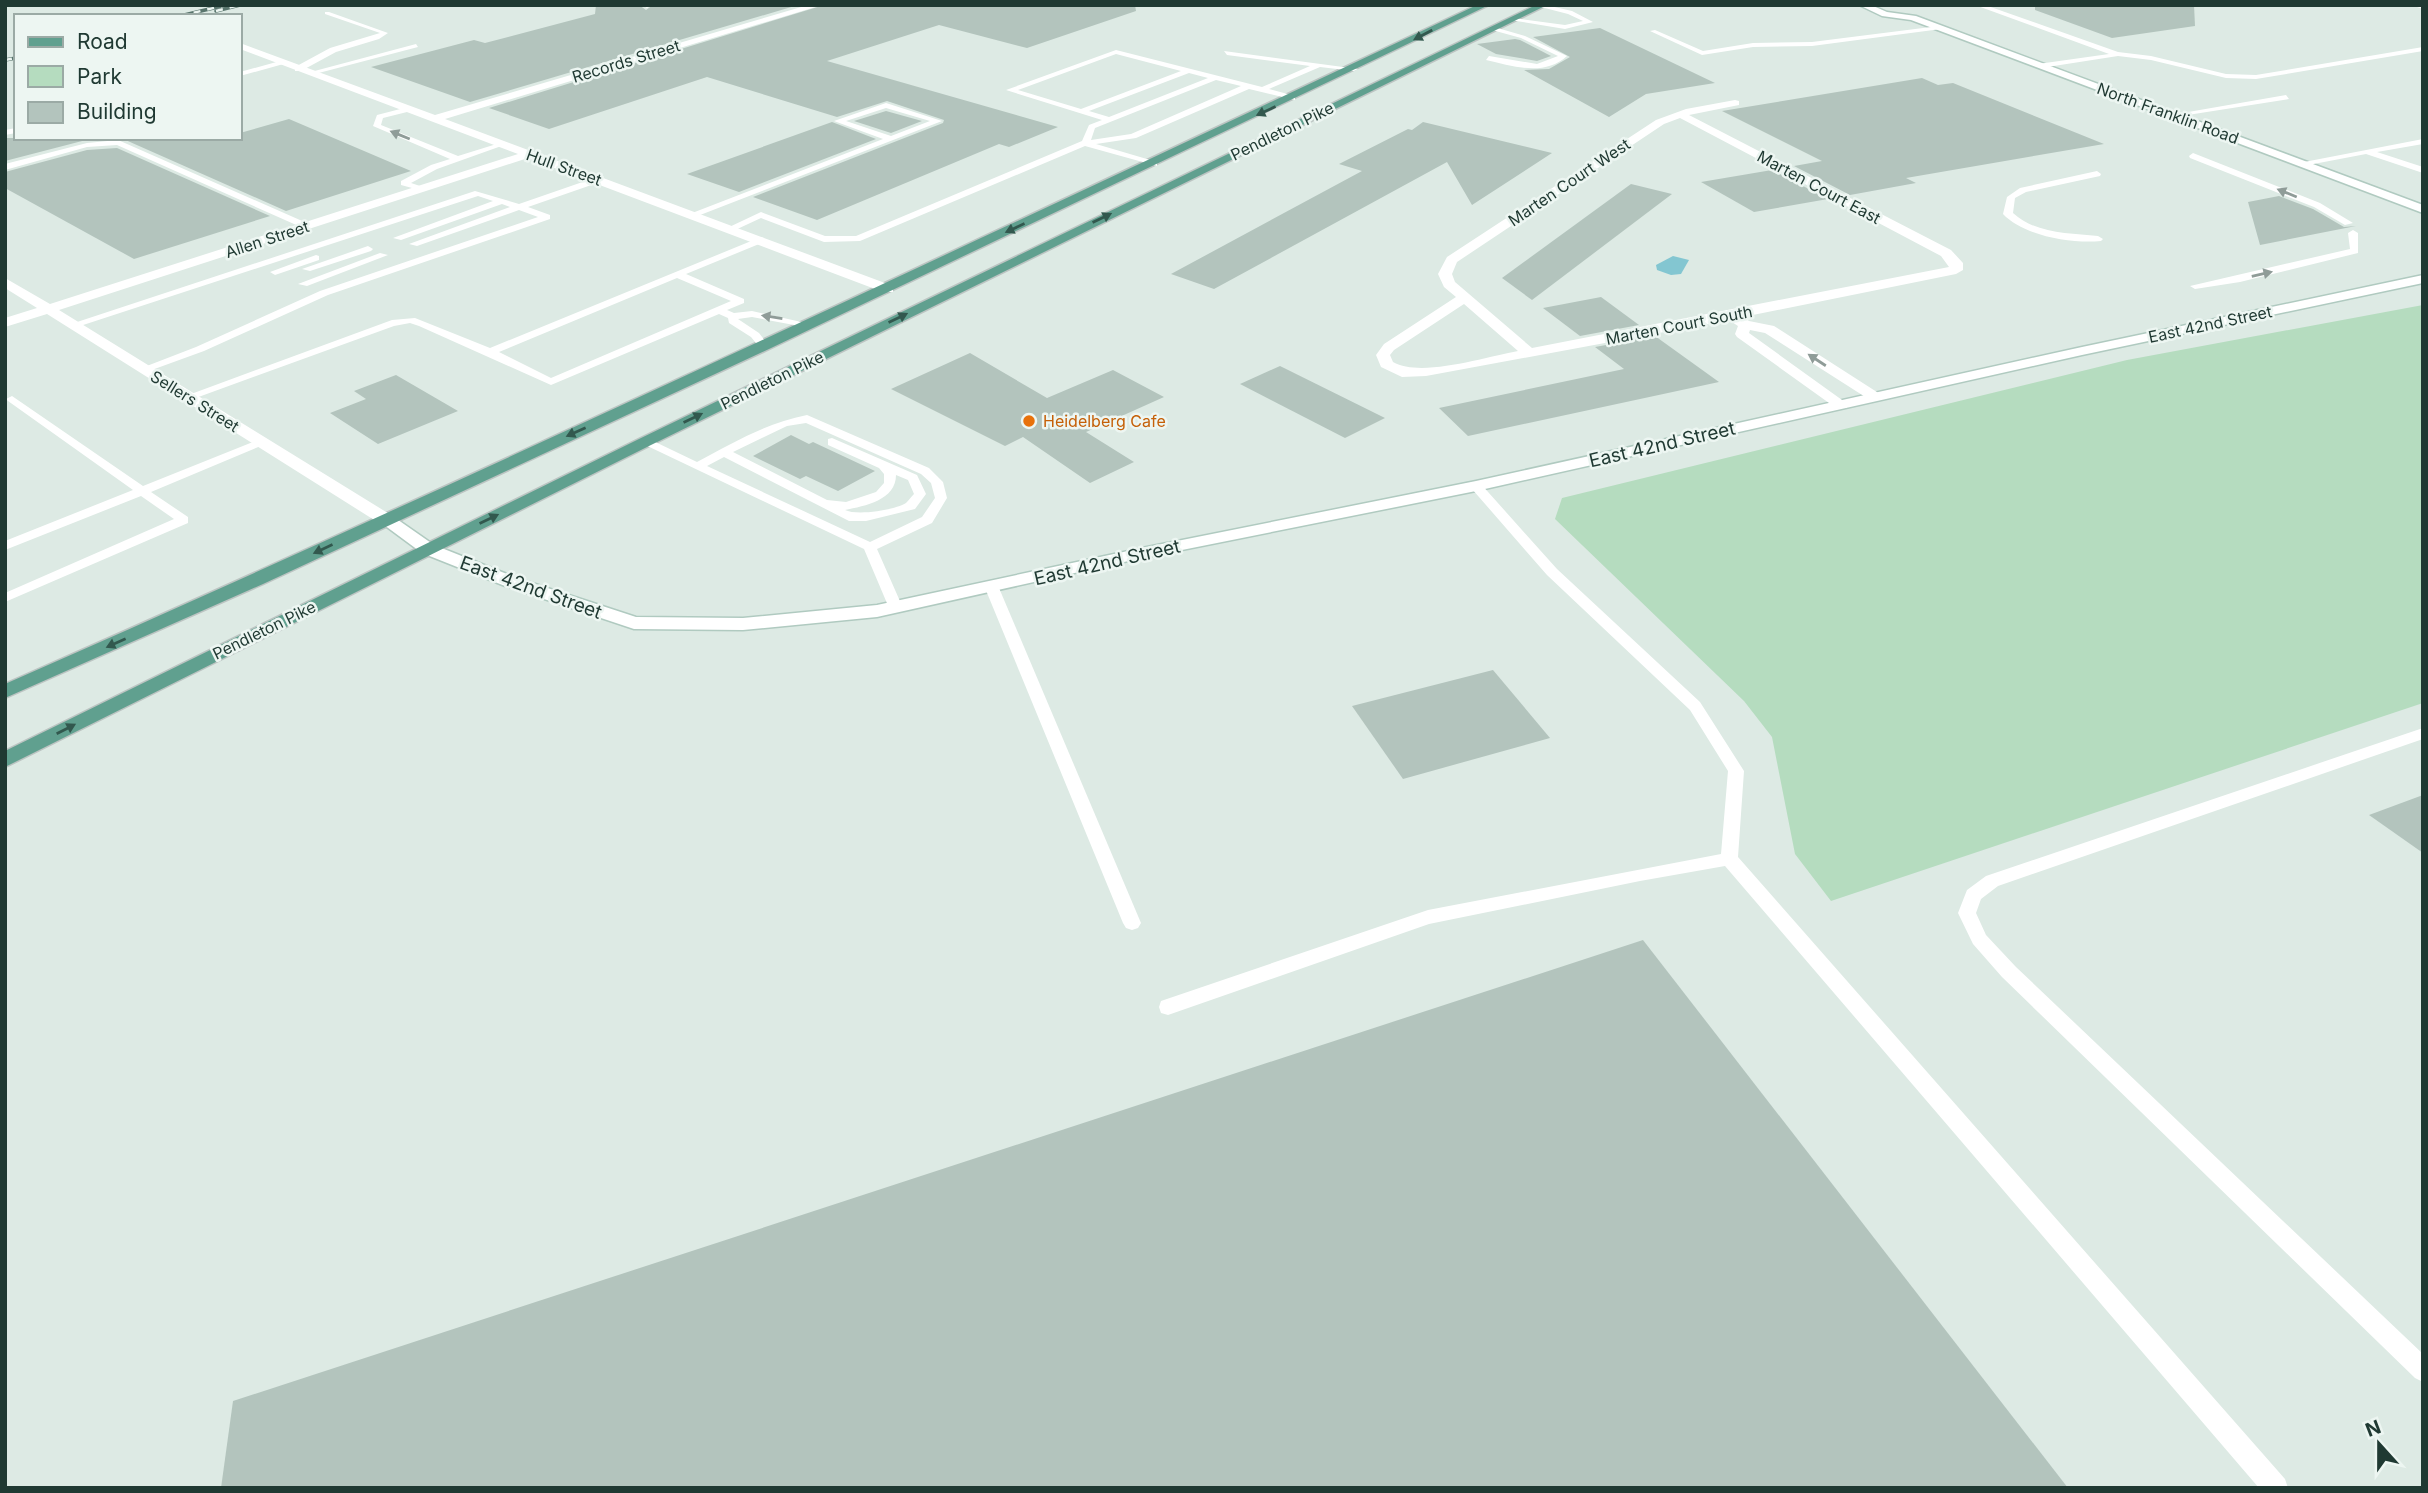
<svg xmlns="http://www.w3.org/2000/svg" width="2428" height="1493" viewBox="0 0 2428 1493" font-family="Inter,sans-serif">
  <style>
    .green { fill: #b5dcbf }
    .water { fill: #83c6d1 }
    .building { fill: #b3c4bd }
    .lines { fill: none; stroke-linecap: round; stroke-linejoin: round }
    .secondary-casing { stroke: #b0cac0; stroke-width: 3 }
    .primary-casing { stroke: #bcc4c2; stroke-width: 3 }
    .lane { fill: #fff; fill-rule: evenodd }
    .street { fill: #fff; fill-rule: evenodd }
    .secondary { fill: #fff; fill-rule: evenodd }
    .primary { fill: #60a08f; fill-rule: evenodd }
    .rail-casing { stroke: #59756d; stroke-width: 3.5 }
    .rail { stroke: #edf6f2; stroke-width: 2.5; stroke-dasharray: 7; stroke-linecap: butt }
    .oneway { fill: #32584e }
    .oneway2 { fill: #8f9c98 }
    .food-dot { fill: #e8710a; stroke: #edf6f2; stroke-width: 2.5 }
    .labels { text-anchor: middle; stroke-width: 5; stroke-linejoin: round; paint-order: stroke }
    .far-street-label { font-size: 16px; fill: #1f3932; stroke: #edf6f2 }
    .far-food-label { font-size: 16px; fill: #c56008; stroke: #edf6f2; text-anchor: start }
    .street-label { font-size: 19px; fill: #1f3932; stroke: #edf6f2 }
  </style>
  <rect width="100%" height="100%" fill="#ddeae4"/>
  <!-- green -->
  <polygon class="green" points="2423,305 2423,703 1831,901 1795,854 1772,737 1744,701 1555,519 1562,498 2127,360"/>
  <!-- water -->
  <polygon class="water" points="1673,256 1689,260 1681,274 1671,275 1657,270 1656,265"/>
  <!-- building -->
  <g class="building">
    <polygon points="596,5 639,5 646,10 653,5 798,5 470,102 371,67 474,40 485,43 595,14"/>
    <polygon points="824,5 1135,5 1136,11 1027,48 939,25 827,61 1058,127 1009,147 999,144 817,220 753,197 943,123 944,120 887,101 837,117 707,77 549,129 489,108"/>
    <polygon points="2035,5 2194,5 2195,26 2112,38 2035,10"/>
    <polygon points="1600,28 1715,83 1646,94 1609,117 1524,70 1549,69 1570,57 1533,37"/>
    <polygon points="1515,39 1520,40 1551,56 1537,61 1496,54 1477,44"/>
    <polygon points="1922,78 1938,85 1953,83 2104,144 1906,178 1916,183 1850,195 1794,166 1822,161 1722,111"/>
    <polygon points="886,111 922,121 891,133 854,121"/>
    <polygon points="289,119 411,171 286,211 121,138 240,138 240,133"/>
    <polygon points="832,122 876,139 739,192 687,174"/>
    <polygon points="1423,122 1552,153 1472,205 1447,162 1214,289 1171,274 1362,171 1339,164 1408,129 1412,130"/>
    <polygon points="5,138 109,138 86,140 5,161"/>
    <polygon points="117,148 270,216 134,259 5,188 5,172 87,150"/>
    <polygon points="1772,170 1828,199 1754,212 1701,182"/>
    <polygon points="1631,184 1672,194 1532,300 1502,278"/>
    <polygon points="2279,196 2313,209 2344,227 2356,226 2260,245 2248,202"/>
    <polygon points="1601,297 1639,325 1580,336 1543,308"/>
    <polygon points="1655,336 1719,382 1468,436 1439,408 1624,369 1595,347"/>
    <polygon points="970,353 1047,398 1113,370 1164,397 1086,432 1134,462 1090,483 1023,437 1005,446 891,389"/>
    <polygon points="1280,366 1385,418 1345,438 1240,384"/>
    <polygon points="396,375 458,411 378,444 330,413 366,399 354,391"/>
    <polygon points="791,435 809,444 813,442 875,471 838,491 806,476 800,479 753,456"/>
    <polygon points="1493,670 1550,738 1403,779 1352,706"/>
    <polygon points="2423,795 2423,853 2369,815"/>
    <polygon points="1643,940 2068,1488 221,1488 233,1401"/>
  </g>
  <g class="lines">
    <!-- secondary casing -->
    <g class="secondary-casing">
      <g id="secondary">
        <polygon points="1859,5 1871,5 1887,12 1916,16 2423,205 2423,213 1911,20 1882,16"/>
        <polygon points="2423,275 2423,283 2082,355 1476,491 1142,558 877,617 743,630 634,629 505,586 422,553 376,519 379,515 391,515 434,545 517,578 636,617 743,618 877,605 1142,548 1476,481 2082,347"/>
      </g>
    </g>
    <!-- primary casing -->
    <g class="primary-casing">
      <g id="primary">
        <path d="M1477 5H1489L769 349 263 584 5 698V684C500 466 988 235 1477 5Z"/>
        <polygon points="1536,5 1547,5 651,445 5,767 5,751 639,439"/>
      </g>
    </g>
    <!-- lane -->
    <g class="lane">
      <polygon points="642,5 650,5 650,6 647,8"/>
      <polygon points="1546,5 1572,11 1593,22 1565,29 1510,20 1513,18 1565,25 1583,21 1568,14 1537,6"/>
      <polygon points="1975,5 1985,5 2118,52 2151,56 2226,74 2256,75 2423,47 2423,51 2256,79 2226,78 2151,60 2118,56 2041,68 2038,64 2109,54"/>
      <polygon points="2413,5 2423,5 2423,9 2414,6"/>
      <polygon points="325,12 329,12 388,33 379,39 336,52 301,71 295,71 295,67 330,48 380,33 325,14"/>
      <polygon points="1939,26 1941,29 1812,46 1753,47 1702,55 1650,31 1655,30 1703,51 1753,43 1812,42"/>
      <path d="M1494 27 1525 36 1567 56C1544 77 1513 66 1486 60L1489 56 1537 64 1558 56 1521 38 1492 30Z"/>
      <polygon points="416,44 418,47 311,75 307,73"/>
      <path d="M1116 50 1262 87 1310 66 1227 55 1224 51 1358 69 1354 71 1320 67 1269 89 1295 96V100L1249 89 1136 138 1096 144 1157 162V166L1085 146 860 241 824 242 761 218 733 231 725 229 761 212 825 236H856L1082 141 1089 125 1102 120 1006 90ZM1116 54 1181 71 1081 109 1018 90ZM1189 73 1208 78 1109 117 1089 111ZM1216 80 1241 86 1131 134 1091 140 1095 128Z"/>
      <polygon points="280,61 287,63 240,76 240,72"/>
      <polygon points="2286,95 2289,99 2175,117 2171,115"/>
      <path d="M886 103 942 121 695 217 687 215 883 139 834 121ZM886 108 930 121 891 136 846 121Z"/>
      <polygon points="408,107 411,111 383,118 381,125 458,156 503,142 507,144 437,169 411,183 423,187 423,191 401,185 401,181 431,165 450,159 373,126 377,115"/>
      <polygon points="16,128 16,133 5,135 5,130"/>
      <polygon points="2423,139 2423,144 2377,152 2423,167 2423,173 2366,154 2303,166 2299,163"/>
      <polygon points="118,140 309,224 311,226 303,228 117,145 87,147 5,170 5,164 87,143"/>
      <polygon points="2193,153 2320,203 2353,223 2345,225 2314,207 2190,158 2189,156"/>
      <path d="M2097 171 2101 174 2100 176 2026 192 2015 198 2013 213C2036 234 2069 233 2098 236L2103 239 2101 241C2072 244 2024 236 2003 214L2007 197 2020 188Z"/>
      <polygon points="597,177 601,180 600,182 528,207 550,215 550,219 328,295 204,351 149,371 139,369 196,347 320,291 538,217 519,210 417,246 409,244 510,207 502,204 401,240 393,238 493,201 478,196 77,327 68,325 475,191 519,204"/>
      <polygon points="2353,230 2358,233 2358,253 2240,282 2195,289 2190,286 2350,249 2348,233"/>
      <path d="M761 237 764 238V242L686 274 744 299V303L727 310 734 313 752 311 815 325 810 328 752 317 738 319 759 333 769 346 768 348H760L751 337 729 323 728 318 719 314 551 385 419 326 410 323 394 326 193 399 183 397 392 320 415 318 490 348ZM677 278 731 301 551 378 499 352Z"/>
      <polygon points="368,246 373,249 371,251 310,271 302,269"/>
      <polygon points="380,253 388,255 307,286 298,284"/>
      <polygon points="316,255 319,256 319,260 275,275 270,272"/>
      <polygon points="12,396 143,486 258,440 266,440 268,443 151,492 188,517 188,523 5,602 5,593 174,519 141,496 5,550 5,541 133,490 8,401 6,399"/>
      <path d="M807 415 929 468 943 482 947 498 932 523 877 549 903 608 901 611H891L889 608 864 549 639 442 641 439H649L697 462C733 443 766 423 807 415ZM806 423 921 474 931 483 935 498 922 517 870 542 707 466 724 457 849 521H866L915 509 926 494 917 475 832 438 828 439V445L879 468 884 474V483L876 492 846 502 827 500 733 452 787 426ZM896 475 908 480 914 494C911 497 909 500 906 503 895 510 857 516 845 510 865 506 896 500 896 475Z"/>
      <polygon points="1476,482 1480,483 1557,569 1700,702 1744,771 1738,857 2285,1479 2288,1488 2259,1488 1725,866 1640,881 1429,924 1168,1015 1161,1013 1159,1007 1161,1001 1428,910 1721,854 1728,771 1690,710 1547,575 1472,489 1470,486"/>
      <polygon points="992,584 999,588 1141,923 1138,928 1132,930 1126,928 1123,923 985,588"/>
      <polygon points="2423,728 2423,739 1998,886 1981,899 1976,913 1986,935 2016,967 2423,1354 2423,1382 2415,1378 2002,977 1973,944 1958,913 1967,890 1986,876"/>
    </g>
    <!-- street -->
    <g class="street">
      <polygon points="808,5 822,5 445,119 893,286 893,292 883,292 528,158 59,310 391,515 394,519 391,523 379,523 47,314 5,327 5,318 37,308 5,288 5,278 50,304 518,154 240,49 240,43 435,115"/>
      <path d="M1735 100 1739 101V105L1689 115 1951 250 1963 263V270L1956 274 1743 317 1749 321 1774 326 1880 394 1883 397 1880 400H1870L1765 333 1750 330 1749 333 1849 405 1846 408H1836L1737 337 1735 334 1738 326 1729 320 1426 376 1402 377 1381 367 1376 355 1384 344 1456 297 1444 287 1438 274 1447 257 1656 120 1686 109ZM1680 118 1941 256 1949 267 1532 348 1455 282 1452 274 1457 262 1664 124ZM1464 304 1518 351C1485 357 1421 378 1393 362L1390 355 1394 350Z"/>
    </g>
    <!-- secondary -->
    <use href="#secondary" class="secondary"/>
    <!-- primary -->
    <use href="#primary" class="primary"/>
    <!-- rail casing -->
    <g class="rail-casing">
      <g id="rail">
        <polyline points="216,11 240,5"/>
        <polyline points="180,16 226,5"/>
        <polyline points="5,60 16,58"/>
      </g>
    </g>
    <!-- rail -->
    <use href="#rail" class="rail"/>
  </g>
  <!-- one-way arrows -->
  <defs><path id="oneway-solid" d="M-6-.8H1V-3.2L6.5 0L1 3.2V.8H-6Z" transform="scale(1.75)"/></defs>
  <g class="oneway">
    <use href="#oneway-solid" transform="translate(1423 35) rotate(152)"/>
    <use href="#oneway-solid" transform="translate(1266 111) rotate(155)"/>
    <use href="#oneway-solid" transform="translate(1102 218) rotate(-26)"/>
    <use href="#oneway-solid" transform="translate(1015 228) rotate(155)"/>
    <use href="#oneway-solid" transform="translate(898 318) rotate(-26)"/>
    <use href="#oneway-solid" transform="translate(693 418) rotate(-26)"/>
    <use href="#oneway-solid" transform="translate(576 432) rotate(156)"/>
    <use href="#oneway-solid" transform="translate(489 519) rotate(-26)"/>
    <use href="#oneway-solid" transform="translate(323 549) rotate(155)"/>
    <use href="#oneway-solid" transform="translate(116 643) rotate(156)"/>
    <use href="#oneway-solid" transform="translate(66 729) rotate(-27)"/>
  </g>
  <g class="oneway2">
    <use href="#oneway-solid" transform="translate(400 135) rotate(-158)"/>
    <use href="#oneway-solid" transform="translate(2287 193) rotate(-158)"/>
    <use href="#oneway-solid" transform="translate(2262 274) rotate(-13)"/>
    <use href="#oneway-solid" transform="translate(772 317) rotate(-171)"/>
    <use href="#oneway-solid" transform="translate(1817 360) rotate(-147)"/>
  </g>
  <!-- markers -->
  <circle class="food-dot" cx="1029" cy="421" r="7"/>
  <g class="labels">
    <!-- far-street labels -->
    <g class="far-street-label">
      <text transform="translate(626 61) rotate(-17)" y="6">Records Street</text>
      <text transform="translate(2168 113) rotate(20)" y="6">North Franklin Road</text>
      <text transform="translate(1282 131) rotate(-26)" y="6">Pendleton Pike</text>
      <text transform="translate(564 167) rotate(20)" y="6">Hull Street</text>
      <text transform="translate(1569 182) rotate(-34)" y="6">Marten Court West</text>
      <text transform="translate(1819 187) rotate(28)" y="6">Marten Court East</text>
      <text transform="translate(267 239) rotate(-18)" y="6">Allen Street</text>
      <text transform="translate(2210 324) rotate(-12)" y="6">East 42nd Street</text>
      <text transform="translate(1679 325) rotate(-11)" y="6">Marten Court South</text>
      <text transform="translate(772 380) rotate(-26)" y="6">Pendleton Pike</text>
      <text transform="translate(195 401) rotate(32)" y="6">Sellers Street</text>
      <text transform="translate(264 630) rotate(-26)" y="6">Pendleton Pike</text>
    </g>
    <!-- far-food labels -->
    <g class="far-food-label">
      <text x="1043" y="427">Heidelberg Cafe</text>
    </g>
    <!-- street labels -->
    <g class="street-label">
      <text transform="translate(1662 444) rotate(-13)" y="7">East 42nd Street</text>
      <text transform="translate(1107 562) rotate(-13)" y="7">East 42nd Street</text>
      <text transform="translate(531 587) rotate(20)" y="7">East 42nd Street</text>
    </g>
  </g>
  <!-- border -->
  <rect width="2428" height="1493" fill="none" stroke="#1f3932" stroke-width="14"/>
  <!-- legend -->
  <rect x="14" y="14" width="228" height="126" fill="#edf6f2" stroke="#9baaa5" stroke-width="2"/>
  <rect x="28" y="37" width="35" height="10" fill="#60a08f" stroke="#9baaa5" stroke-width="2"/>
  <text x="77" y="49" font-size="21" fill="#1f3932">Road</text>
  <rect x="28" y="66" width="35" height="21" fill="#b5dcbf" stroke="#9baaa5" stroke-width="2"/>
  <text x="77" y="84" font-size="21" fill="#1f3932">Park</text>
  <rect x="28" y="102" width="35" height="21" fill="#b3c4bd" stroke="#9baaa5" stroke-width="2"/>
  <text x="77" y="119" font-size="21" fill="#1f3932">Building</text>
  <!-- north arrow -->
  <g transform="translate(2379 1444) rotate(339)" stroke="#edf6f2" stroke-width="5" paint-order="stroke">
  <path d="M0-5L12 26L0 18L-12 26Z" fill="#1f3932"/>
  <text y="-10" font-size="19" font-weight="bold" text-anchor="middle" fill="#1f3932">N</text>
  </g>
</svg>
